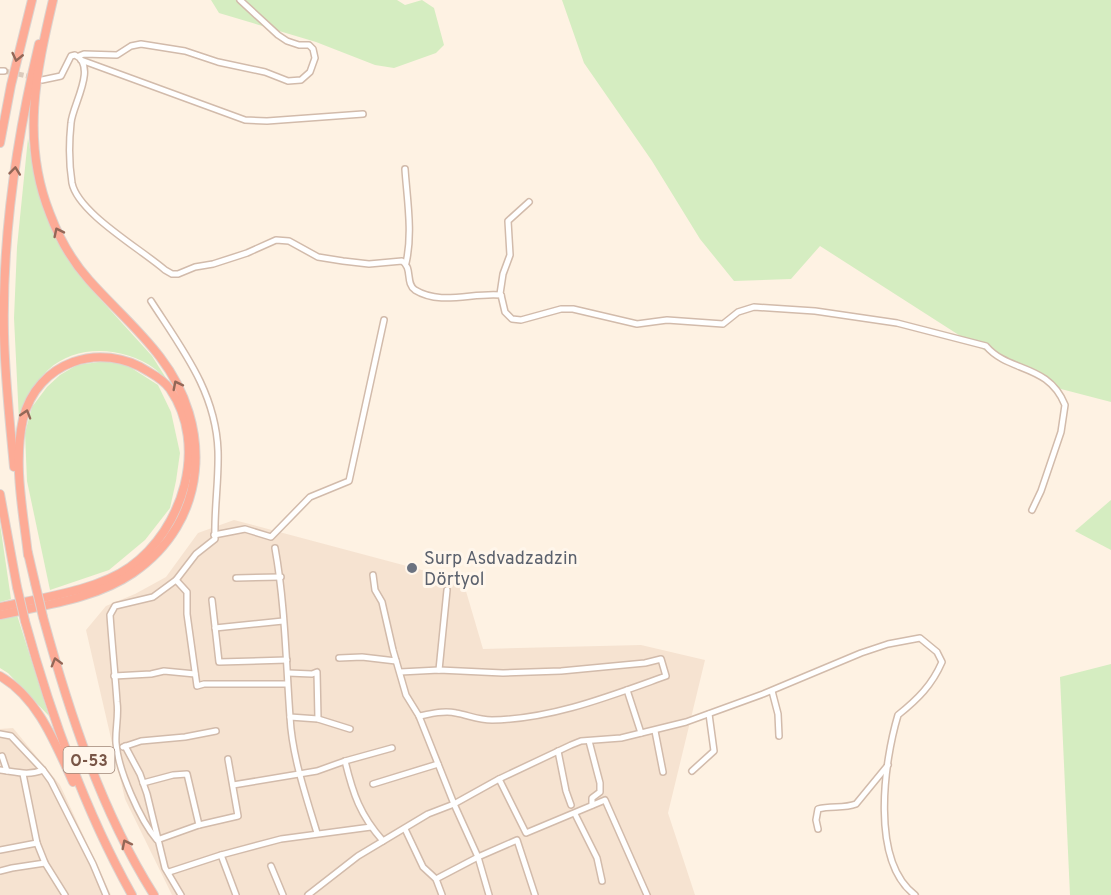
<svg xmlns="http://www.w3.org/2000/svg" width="1111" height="895" viewBox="0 0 1111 895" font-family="Overpass,sans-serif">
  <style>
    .residential { fill: #f6e3d1 }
    .green { fill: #d5edc1 }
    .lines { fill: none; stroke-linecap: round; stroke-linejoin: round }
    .minor-tunnel { stroke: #dccbbc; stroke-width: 5; stroke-dasharray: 5 2.5; stroke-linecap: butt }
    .minor-casing { stroke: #d2bbab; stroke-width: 8 }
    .highway-casing { stroke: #dcd3cf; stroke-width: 10 }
    .minor { stroke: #fff; stroke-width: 5 }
    .highway { stroke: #fdab96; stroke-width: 8 }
    .highway-bridge-casing { stroke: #dcd3cf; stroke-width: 10; stroke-linecap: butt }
    .highway-bridge { stroke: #fdab96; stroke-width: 8 }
    .oneway { stroke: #936757 }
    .worship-dot { fill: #6b7280; stroke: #fff6eb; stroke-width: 2 }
    .labels { text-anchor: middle; stroke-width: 6; stroke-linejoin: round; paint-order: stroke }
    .shield { fill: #fff6eb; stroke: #a08678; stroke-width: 1.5 }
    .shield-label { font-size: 16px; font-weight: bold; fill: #785647 }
    .worship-label { font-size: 18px; fill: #5b616d; stroke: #fff6eb; text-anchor: start }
  </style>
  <rect width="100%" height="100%" fill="#fef2e3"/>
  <!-- residential -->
  <g class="residential">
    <polygon points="234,520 463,581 483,649 641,645 705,660 668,813 695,895 172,895 125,799 86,630 106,606 135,594 166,577 198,533"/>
    <polygon points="13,728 60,785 111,895 0,895 0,729"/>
  </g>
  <!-- green -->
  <g class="green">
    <polygon points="211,0 397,0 405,5 422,0 434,8 444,45 436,53 394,68 375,65 316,42 219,13"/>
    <polygon points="562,0 1111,0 1111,402 1061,389 976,346 820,246 791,279 734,281 700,239 652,161 584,63"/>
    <path d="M28 138 35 179 54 235 92 290 152 356 178 397C171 387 164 376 155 369 125 347 77 343 48 370 33 384 26 403 19 421L14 318 17 247Z"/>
    <polygon points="99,362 122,362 158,385 171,412 180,453 176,481 170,508 145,540 109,570 50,590 27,481 25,433 32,407 47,387 60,375 77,365"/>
    <polygon points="1111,500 1111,550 1075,531"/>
    <polygon points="0,524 11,599 0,602"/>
    <polygon points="17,615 49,716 8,673 0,668 0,619"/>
    <polygon points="1111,664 1111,895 1070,895 1060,677"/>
  </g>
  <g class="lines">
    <!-- minor-tunnel -->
    <polyline class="minor-tunnel" points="4,71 32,77"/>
    <!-- minor casing -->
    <g class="minor-casing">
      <g id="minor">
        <polyline points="79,56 84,54 117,55 131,46 141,44 185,51 218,62 265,72 288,81 301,80 310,72 315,58 313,49 309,45 299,45 287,41 278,35 240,0"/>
        <polyline points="81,60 245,120 267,121 363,114"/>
        <polyline points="0,71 4,71"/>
        <path d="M42 80 61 76 71 56 75 55C98 66 72 106 71 123 69 142 69 164 72 183 78 213 141 249 165 270L172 274H178L195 267 213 264 247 253 276 240 289 241 318 257 343 261 369 264 402 261C413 268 405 283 415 290 441 306 473 292 501 295L505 312 512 319 521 320 561 309H573L637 324 667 320 723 324 738 312 754 307 815 311 897 323 986 346C1009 373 1048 363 1065 405L1061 432 1041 491 1032 510"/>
        <path d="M405 169C407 199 413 233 406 263"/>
        <polyline points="501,295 500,294 503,274 510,255 508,221 529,202"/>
        <path d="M151 301C182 349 216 392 218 451 219 480 214 509 215 539L196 554 176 580 153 597 115 606 110 615C112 644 115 673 117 702 119 716 115 730 116 743 118 770 140 820 157 840L199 825 238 816 228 759"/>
        <polyline points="214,535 245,529 271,537 310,497 349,481 384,320"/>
        <path d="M275 548C285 603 286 662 290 717 292 756 306 796 317 833"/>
        <polyline points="373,575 375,590 382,602 393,650 406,695 419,716 454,804 478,857 489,895"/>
        <polyline points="236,578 281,577"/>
        <polyline points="176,580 187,592 187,614 197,686 204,684 287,684"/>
        <polyline points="212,600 219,662 287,660"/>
        <polyline points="215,628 283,621"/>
        <polyline points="339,658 362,657 396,661"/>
        <polyline points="439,670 447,590"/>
        <path d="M400 672 439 670 503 673 561 671 645 663 661 659 666 676C610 696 552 719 492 720 478 720 468 715 456 713 443 710 431 714 419 716"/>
        <polyline points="288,673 312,674 317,672 318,719"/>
        <polyline points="114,676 151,674 164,671 195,674"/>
        <polyline points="627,690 641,733"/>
        <polyline points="772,691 778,714 779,736"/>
        <polyline points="290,717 318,719 350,729"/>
        <polyline points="655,731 663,772"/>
        <polyline points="0,734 11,736 43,770 51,781 93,864 106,895"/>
        <polyline points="589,741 600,783 600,792 592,798 592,805"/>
        <polyline points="125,746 140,774 147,794 165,868 181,895"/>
        <polyline points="123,747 141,741 185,737 216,731"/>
        <polyline points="558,751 566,791 571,805"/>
        <polyline points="2,756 7,771"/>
        <path d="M345 761C353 794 360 815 383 841"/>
        <path d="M0 770C16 772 29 776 43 770"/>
        <polyline points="692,771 714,751 709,714"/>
        <polyline points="23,774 37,843 45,863 65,895"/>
        <polyline points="499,779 526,833 605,800 647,895"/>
        <polyline points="143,783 173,775 187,774 199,825"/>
        <polyline points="373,784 438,764"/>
        <polyline points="233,785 317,771 345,761 392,748"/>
        <polyline points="575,814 597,858 602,881"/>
        <polyline points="405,829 423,867 436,879 442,895"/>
        <path d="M818 829 816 820 818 809C831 805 843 809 856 804L888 765"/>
        <polyline points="0,850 37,843"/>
        <polyline points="221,855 236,895"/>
        <polyline points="271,866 283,895"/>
        <polyline points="0,871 12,868 45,863"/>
        <polyline points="169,872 221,855 281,839 371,827"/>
        <polyline points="436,879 478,857 517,840 535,895"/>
        <path d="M308 895 358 856 428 814 454 804 499 779 571 745 581 741 621 738 686 722 763 694 861 653 888 644 920 638 937 652 942 662C932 685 918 699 898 715 884 762 870 861 915 895"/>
      </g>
    </g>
    <!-- highway casing -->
    <g class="highway-casing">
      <g id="highway">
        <polyline points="0,143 11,85 32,0"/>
        <path d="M14 467C10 423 5 379 4 334 2 239 17 136 39 44"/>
        <polyline points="0,494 17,587"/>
        <polyline points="28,553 35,583"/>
        <path d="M0 607C40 598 96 591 130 567 183 529 209 446 170 389 165 382 156 376 149 372 100 340 37 362 23 419 13 464 23 510 28 555"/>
        <path d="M0 615C44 605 95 599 133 573 209 521 213 426 160 357 139 329 112 306 89 280 72 261 59 238 50 214 21 142 36 72 53 0"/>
        <path d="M43 617C69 712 101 811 154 895"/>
        <path d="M25 621C51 716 84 809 132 895"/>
        <path d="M0 676C38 698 55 743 73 782"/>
      </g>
    </g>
    <!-- minor -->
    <use href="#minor" class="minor"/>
    <!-- highway -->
    <use href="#highway" class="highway"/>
    <!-- highway-bridge casing -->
    <g class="highway-bridge-casing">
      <g id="highway-bridge">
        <polyline points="35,583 43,617"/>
        <polyline points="17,587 25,621"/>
      </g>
    </g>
    <!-- highway-bridge -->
    <use href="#highway-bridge" class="highway-bridge"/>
  </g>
  <!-- one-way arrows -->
  <defs><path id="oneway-chevron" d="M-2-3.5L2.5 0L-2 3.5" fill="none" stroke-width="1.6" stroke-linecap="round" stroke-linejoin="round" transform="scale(1.5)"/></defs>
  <g class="oneway">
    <use href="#oneway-chevron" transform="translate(17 57) rotate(103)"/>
    <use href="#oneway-chevron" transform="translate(15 171) rotate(-84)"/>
    <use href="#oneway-chevron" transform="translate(58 232) rotate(-116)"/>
    <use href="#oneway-chevron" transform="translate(177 385) rotate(-117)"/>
    <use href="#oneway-chevron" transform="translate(26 414) rotate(-73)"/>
    <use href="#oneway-chevron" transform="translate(56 662) rotate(-106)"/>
    <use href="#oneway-chevron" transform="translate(126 844) rotate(-117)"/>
  </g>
  <!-- markers -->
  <circle class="worship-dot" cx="412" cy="568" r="6"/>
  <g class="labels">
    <!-- shield labels -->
    <rect class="shield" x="63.5" y="747" width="51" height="26" rx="4.5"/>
    <g class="shield-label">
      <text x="89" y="766">O-53</text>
    </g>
    <!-- worship labels -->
    <g class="worship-label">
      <text x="424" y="564">Surp Asdvadzadzin<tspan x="424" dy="21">Dörtyol</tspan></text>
    </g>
  </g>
</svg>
